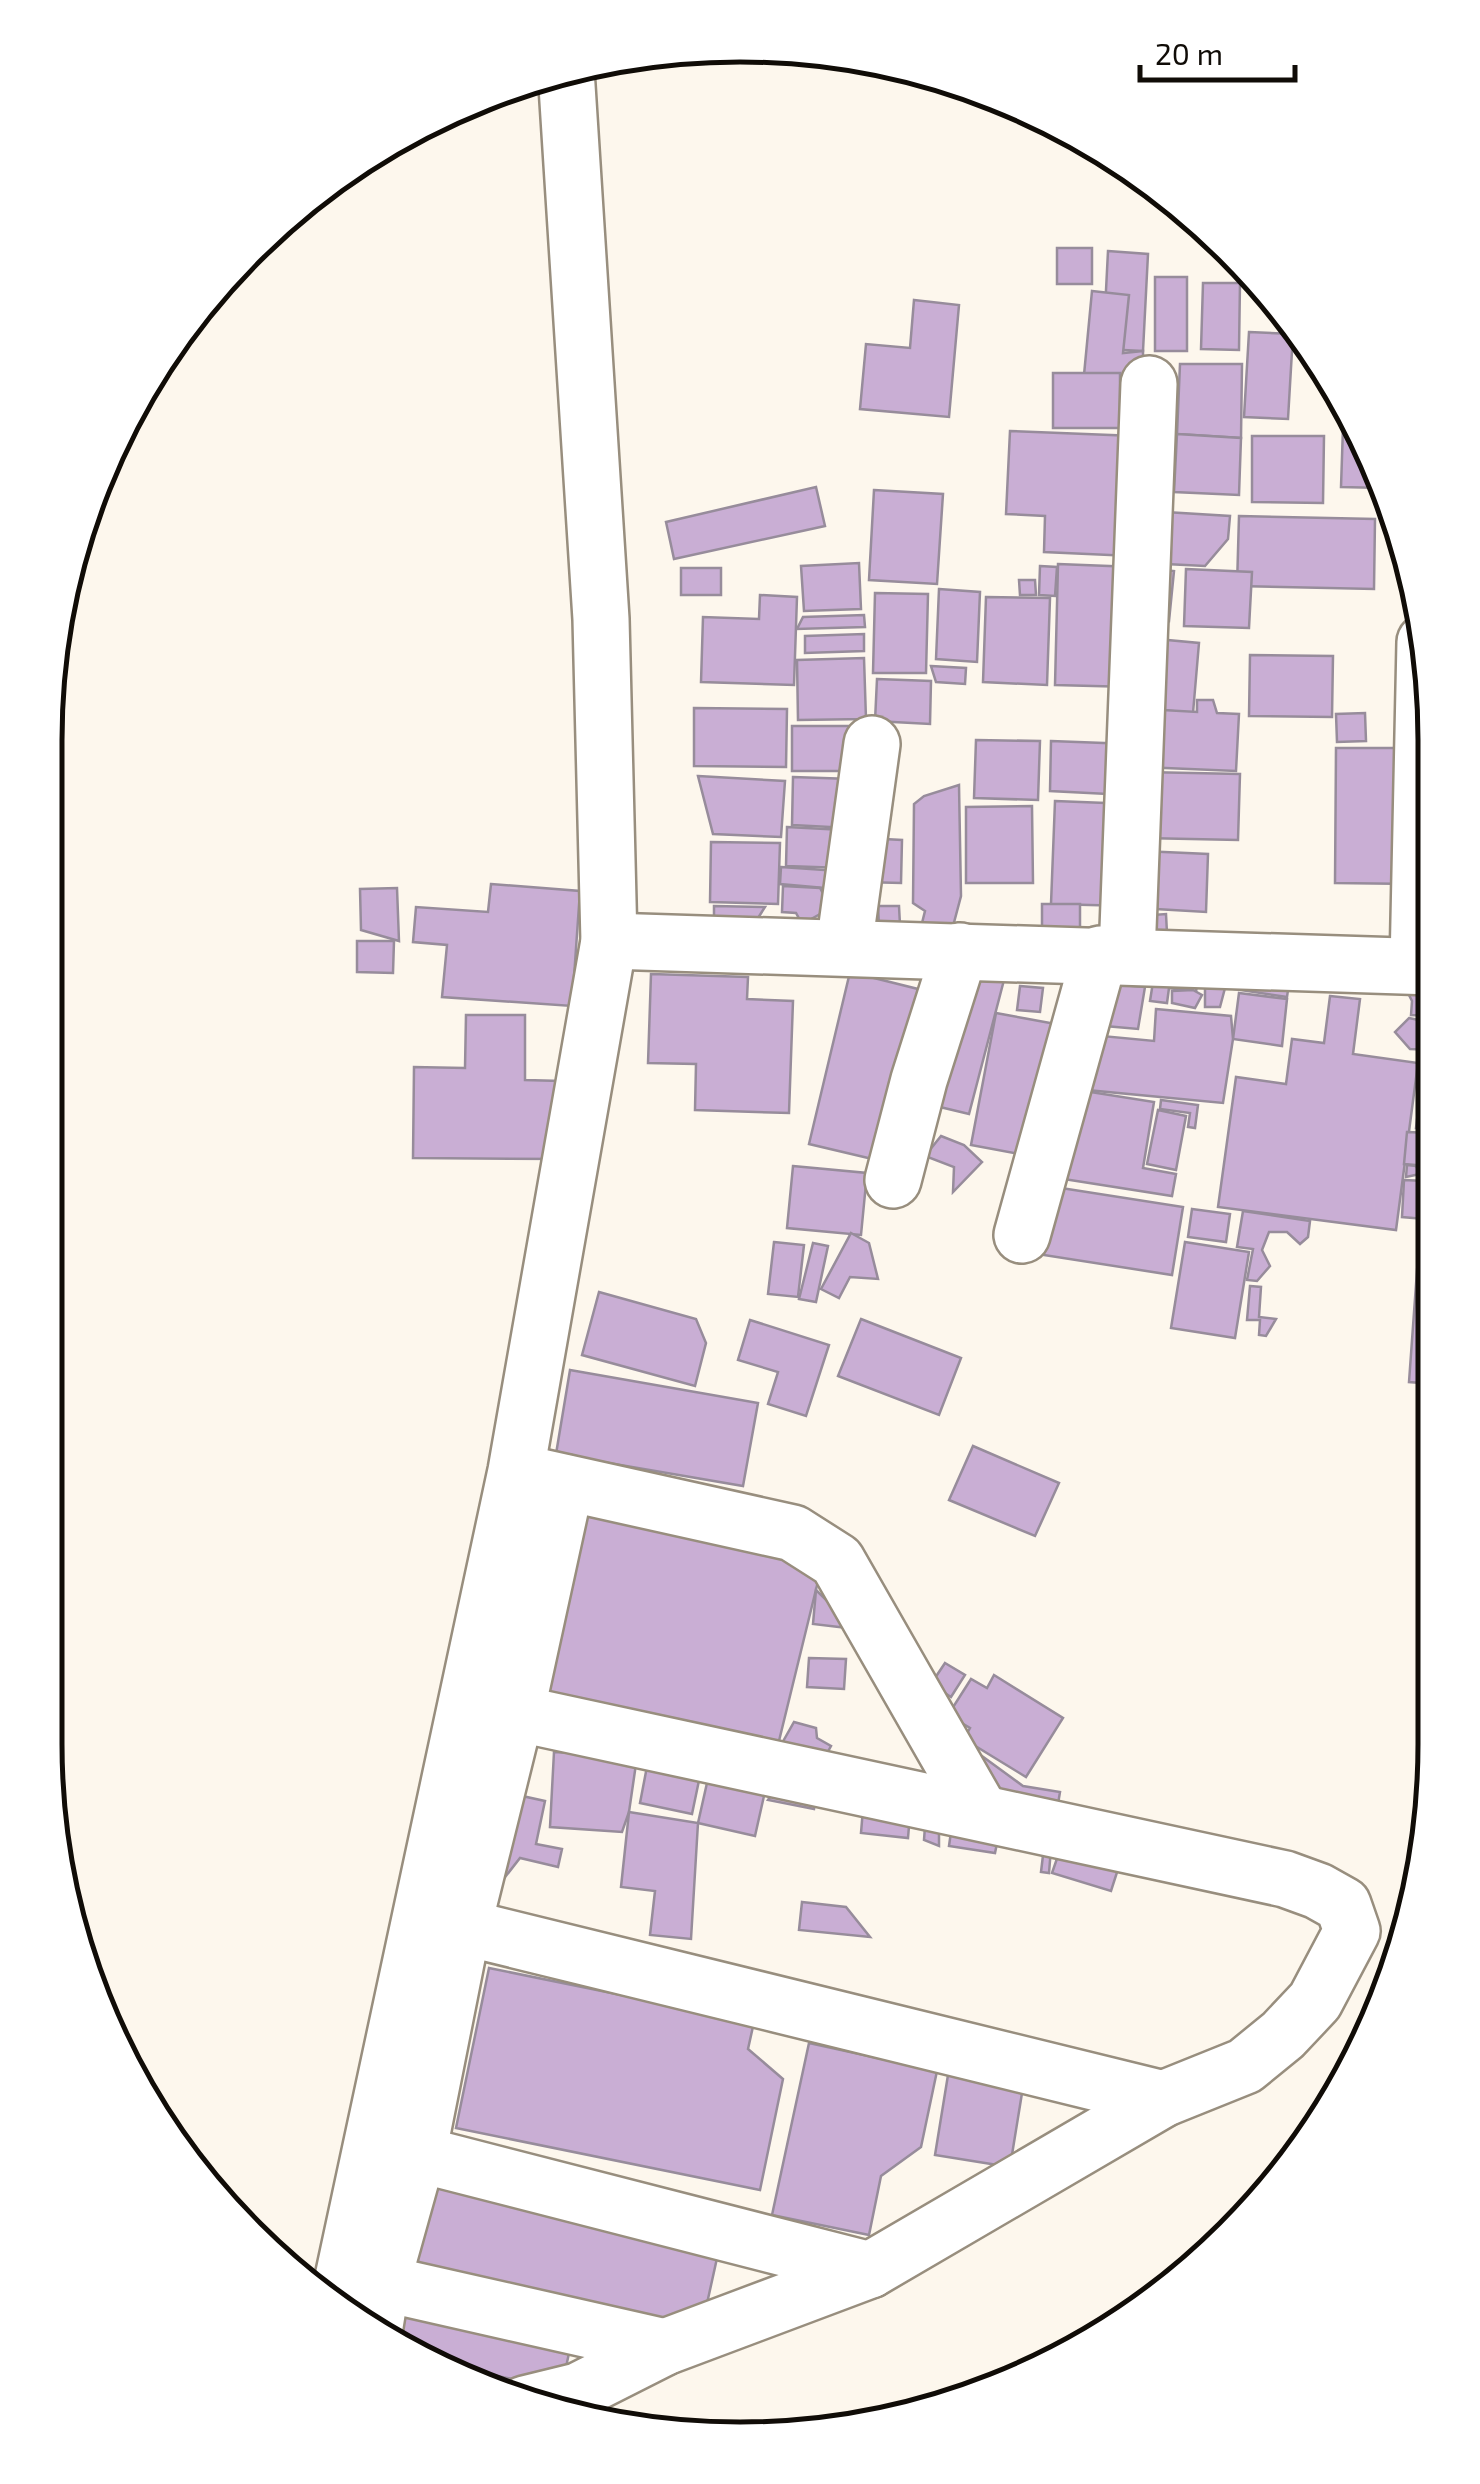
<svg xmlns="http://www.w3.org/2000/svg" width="1480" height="2484" viewBox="0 0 1480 2484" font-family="'Exo 2',sans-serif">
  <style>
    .building { fill: #c9aed4; stroke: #978c9b; stroke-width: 2.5 }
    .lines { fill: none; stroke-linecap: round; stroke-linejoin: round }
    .minor-casing { stroke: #988e7e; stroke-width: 60 }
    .minor { stroke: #fff; stroke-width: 55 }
    .rim { fill: none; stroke: #100c07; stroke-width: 5 }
  </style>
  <rect width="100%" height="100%" fill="#fdf7ed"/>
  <!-- building -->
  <g class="building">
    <rect x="1057" y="248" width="35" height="36"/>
    <polygon points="1108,251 1148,254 1143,351 1103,349"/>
    <rect x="1155" y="277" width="32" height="74"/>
    <polygon points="1203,283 1240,283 1239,350 1201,349"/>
    <polygon points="1092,291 1129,295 1123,353 1143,351 1143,381 1084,375"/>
    <polygon points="914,300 959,305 949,417 860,409 866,344 910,348"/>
    <polygon points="1249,332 1293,334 1288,419 1244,417"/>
    <polygon points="1180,364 1242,364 1241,438 1177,434"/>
    <rect x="1053" y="373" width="67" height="55"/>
    <polygon points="1344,397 1382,488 1341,487"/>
    <polygon points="1010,431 1135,436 1131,556 1044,552 1045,516 1006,514"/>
    <polygon points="1177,434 1241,438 1239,495 1174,492"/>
    <polygon points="1252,436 1324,436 1323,503 1252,502"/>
    <polygon points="816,487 825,526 674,559 666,522"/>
    <polygon points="874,490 943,494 937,584 869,580"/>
    <polygon points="1149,511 1230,516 1228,539 1205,566 1146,563"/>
    <polygon points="1239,516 1375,519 1374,589 1237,586"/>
    <polygon points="859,563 861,609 804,611 801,566"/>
    <polygon points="1058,564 1134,567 1131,687 1055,685"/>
    <polygon points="1040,566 1057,567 1055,596 1039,595"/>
    <rect x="681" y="568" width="40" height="27"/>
    <polygon points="1156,569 1174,571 1169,621 1152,619"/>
    <polygon points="1186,569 1252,572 1249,628 1184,626"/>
    <polygon points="1019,580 1035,580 1036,595 1020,595"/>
    <polygon points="939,589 980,592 977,662 936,659"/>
    <polygon points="875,593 928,594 926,673 873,673"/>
    <polygon points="760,595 797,597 794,685 701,682 703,617 759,619"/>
    <polygon points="986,597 1050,598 1047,685 983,682"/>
    <polygon points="864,615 865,627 797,629 803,617"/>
    <polygon points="864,634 864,651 805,653 805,636"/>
    <polygon points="1146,638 1199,643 1193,713 1141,708"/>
    <polygon points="1250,655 1333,656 1332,717 1249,716"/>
    <polygon points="864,658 866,719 798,720 797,660"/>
    <polygon points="931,666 966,668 965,684 936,682"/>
    <polygon points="877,679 931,681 930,724 875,721"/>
    <polygon points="1197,700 1213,700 1217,713 1239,714 1236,771 1142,767 1145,709 1197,712"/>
    <polygon points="694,708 787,709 786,767 694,766"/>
    <polygon points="1365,713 1366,741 1337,742 1336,714"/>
    <rect x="792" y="726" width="60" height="45"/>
    <polygon points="976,740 1040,741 1038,800 974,798"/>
    <polygon points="1051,741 1130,744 1127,795 1050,791"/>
    <polygon points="1336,748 1414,748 1413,884 1335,883"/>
    <polygon points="1144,772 1240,774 1238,840 1143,838"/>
    <polygon points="698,776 785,781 781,837 713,834"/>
    <polygon points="793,777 851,779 849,828 792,825"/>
    <polygon points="959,785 961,896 952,930 922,923 925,911 913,903 914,804 924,796"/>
    <polygon points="1055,801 1131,804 1128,906 1051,904"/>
    <polygon points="1032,806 1033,883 966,883 966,807"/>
    <polygon points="787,827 844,830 843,868 786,866"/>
    <polygon points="865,838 902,840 901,883 863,882"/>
    <polygon points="711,842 780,843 778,904 710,902"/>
    <polygon points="1142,851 1208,854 1206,912 1139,908"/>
    <polygon points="781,867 839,871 836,889 780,884"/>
    <polygon points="491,884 580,891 572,1006 442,997 447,945 413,942 416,907 488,912"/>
    <polygon points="783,886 820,888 831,908 802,924 796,913 782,912"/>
    <polygon points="397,888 399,941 361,930 360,889"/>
    <rect x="1042" y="904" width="38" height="31"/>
    <polygon points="714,906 765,907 758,918 714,917"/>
    <polygon points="878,906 899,906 900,925 879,926"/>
    <polygon points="1166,914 1167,933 1133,943 1139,916"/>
    <polygon points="357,941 394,941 393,973 357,972"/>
    <polygon points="1200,962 1196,992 1169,988 1167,1003 1150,1001 1153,982"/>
    <polygon points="966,970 1004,980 969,1114 940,1107"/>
    <polygon points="850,972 926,991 885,1162 809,1144"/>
    <polygon points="651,974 748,977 747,999 793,1001 789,1113 695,1110 696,1064 648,1063"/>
    <polygon points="1236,976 1289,983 1287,997 1234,989"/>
    <polygon points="1097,983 1145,987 1138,1029 1094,1025"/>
    <polygon points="1020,986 1043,988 1040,1012 1017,1010"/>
    <polygon points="1205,988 1225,988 1220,1007 1205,1007"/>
    <polygon points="1193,990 1202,995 1195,1008 1172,1003 1172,991"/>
    <polygon points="1407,991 1433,992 1433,1016 1411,1015 1412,1001"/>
    <polygon points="1239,993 1287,999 1282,1046 1233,1039"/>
    <polygon points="1330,996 1360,999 1353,1054 1418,1063 1396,1230 1218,1207 1236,1077 1286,1084 1292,1039 1324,1043"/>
    <polygon points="1156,1009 1231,1016 1233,1039 1223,1103 1087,1090 1092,1035 1154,1041"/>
    <polygon points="996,1013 1061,1025 1036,1157 971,1145"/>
    <polygon points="466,1015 525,1015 525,1080 561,1081 561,1159 413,1158 414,1067 465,1068"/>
    <polygon points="1409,1018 1433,1023 1433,1050 1410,1049 1395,1032"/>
    <polygon points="1425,1058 1433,1059 1433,1072 1424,1071"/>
    <polygon points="1422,1078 1433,1081 1433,1129 1416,1128"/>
    <polygon points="1078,1090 1154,1102 1143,1168 1176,1174 1172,1196 1051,1177"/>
    <polygon points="1161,1100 1198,1105 1195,1128 1188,1127 1190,1113 1160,1109"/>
    <polygon points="1158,1110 1186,1116 1176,1170 1147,1164"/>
    <polygon points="1407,1132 1430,1133 1427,1166 1404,1164"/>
    <polygon points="941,1136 964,1145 982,1162 953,1192 954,1167 925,1156"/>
    <polygon points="1407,1165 1416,1166 1420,1174 1406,1177"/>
    <polygon points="793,1166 867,1173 861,1235 787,1228"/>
    <polygon points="1432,1170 1433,1170 1433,1220 1427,1220"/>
    <polygon points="1404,1180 1425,1181 1424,1219 1402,1217"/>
    <polygon points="1042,1185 1183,1207 1172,1275 1031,1253"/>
    <polygon points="1192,1209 1230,1214 1226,1242 1188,1237"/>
    <polygon points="1243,1211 1310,1221 1308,1237 1300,1244 1287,1232 1269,1232 1262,1250 1270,1266 1257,1281 1247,1280 1253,1249 1237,1247"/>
    <polygon points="1420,1229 1433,1230 1433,1384 1409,1382"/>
    <polygon points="851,1233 869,1243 878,1279 850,1277 839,1298 821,1289"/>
    <polygon points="774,1242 804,1245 798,1297 768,1294"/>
    <polygon points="1185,1242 1249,1252 1235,1338 1171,1328"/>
    <polygon points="813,1243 828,1246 816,1302 799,1299"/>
    <polygon points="1250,1286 1261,1287 1259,1317 1276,1319 1266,1336 1259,1335 1260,1320 1247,1320"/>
    <polygon points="599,1292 696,1319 706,1343 695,1386 582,1355"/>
    <polygon points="861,1319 961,1358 939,1415 838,1376"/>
    <polygon points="750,1320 829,1345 806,1416 768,1404 778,1372 738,1360"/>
    <polygon points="570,1370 758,1403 743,1486 556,1454"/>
    <polygon points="973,1446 1059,1483 1035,1536 949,1500"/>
    <polygon points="572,1500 822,1565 777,1749 531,1698"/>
    <polygon points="816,1590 856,1629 813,1624"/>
    <polygon points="809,1658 846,1659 844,1689 807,1687"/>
    <polygon points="945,1663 965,1675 951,1697 931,1684"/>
    <polygon points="994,1675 1063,1718 1026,1777 964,1739 970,1728 948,1715 971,1679 987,1688"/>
    <polygon points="794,1722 816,1728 817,1738 831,1746 819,1768 781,1745"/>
    <polygon points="960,1740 1023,1786 1060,1792 1057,1810 985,1805"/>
    <polygon points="554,1752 637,1757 629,1812 622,1832 550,1827"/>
    <polygon points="649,1756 702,1766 692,1814 640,1803"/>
    <polygon points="709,1774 766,1787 755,1836 698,1823"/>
    <polygon points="777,1787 816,1795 814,1809 768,1800"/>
    <polygon points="504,1792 545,1801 536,1844 562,1849 558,1867 520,1858 470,1922"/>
    <polygon points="863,1809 910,1814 908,1838 861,1833"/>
    <polygon points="629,1812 698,1823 691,1939 650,1935 655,1891 621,1887"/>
    <polygon points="925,1826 939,1827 939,1846 924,1840"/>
    <polygon points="951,1832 998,1838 995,1853 949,1846"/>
    <polygon points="1062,1844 1120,1863 1111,1891 1052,1873"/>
    <polygon points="1044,1847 1051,1848 1049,1873 1041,1872"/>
    <polygon points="802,1902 846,1907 870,1937 799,1930"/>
    <polygon points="489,1968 754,2022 748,2049 783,2079 760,2190 456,2128"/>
    <polygon points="809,2043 937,2071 921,2147 881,2176 869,2235 772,2215"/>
    <polygon points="948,2075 1023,2087 1010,2167 935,2155"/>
    <polygon points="428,2175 721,2240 706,2308 658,2337 404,2280"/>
    <polygon points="401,2297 574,2330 566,2367 544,2385 450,2367 393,2336"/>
  </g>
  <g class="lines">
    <!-- minor casing -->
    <g class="minor-casing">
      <g id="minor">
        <polyline points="609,941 1433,967"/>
        <polyline points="844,947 872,744"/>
        <polyline points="1127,955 1149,384"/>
        <polyline points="1418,966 1425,642"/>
        <polyline points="893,1180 919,1080 960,951"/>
        <polyline points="1022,1235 1100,954"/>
        <polyline points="532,1475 793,1533 837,1561 980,1811"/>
        <polyline points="516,1713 1285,1879 1318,1891 1343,1905 1352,1931 1315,2001 1283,2035 1245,2066 1163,2099 870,2270 665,2347 578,2391 525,2404"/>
        <polyline points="463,1927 1163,2099"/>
        <polyline points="418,2154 870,2270"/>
        <polyline points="382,2283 665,2347"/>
        <polyline points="337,2306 516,1471 609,941 601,619 566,70"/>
        <polyline points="375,2326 382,2283 418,2154 463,1927 516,1713 566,1483"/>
      </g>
    </g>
    <!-- minor -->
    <use href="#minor" class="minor"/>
  </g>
  <!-- crop -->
  <path d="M0 0H1480V2484H0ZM740 62H740A678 678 0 0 1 1418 740V1744A678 678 0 0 1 740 2422H740A678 678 0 0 1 62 1744V740A678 678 0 0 1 740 62Z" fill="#fff" fill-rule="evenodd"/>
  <path class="rim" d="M740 62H740A678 678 0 0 1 1418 740V1744A678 678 0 0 1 740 2422H740A678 678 0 0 1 62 1744V740A678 678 0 0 1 740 62Z"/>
  <!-- scale -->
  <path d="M1140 65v15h155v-15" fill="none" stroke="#100c07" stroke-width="5"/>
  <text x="1155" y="65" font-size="30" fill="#100c07" stroke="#ffffff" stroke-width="8" paint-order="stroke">20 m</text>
</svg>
